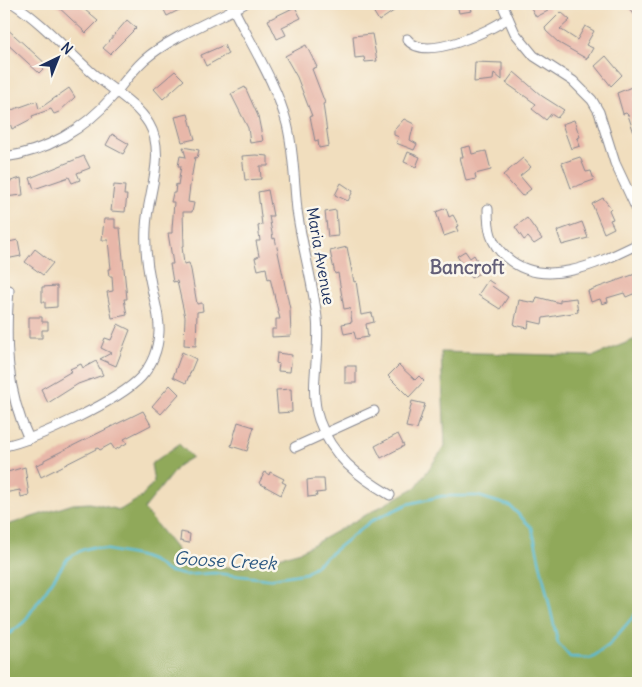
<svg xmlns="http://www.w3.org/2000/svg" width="642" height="687" viewBox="0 0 642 687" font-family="Delius,sans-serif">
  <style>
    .forest { fill: #90a95a; stroke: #566c5c }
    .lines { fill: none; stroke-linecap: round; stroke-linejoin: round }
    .stream { stroke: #57bcd5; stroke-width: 2.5 }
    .building { fill: #e8b7a9 }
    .minor-casing { stroke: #86868e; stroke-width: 11 }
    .minor { stroke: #fff; stroke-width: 9 }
    .labels { text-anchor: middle; stroke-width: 5; stroke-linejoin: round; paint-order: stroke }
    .street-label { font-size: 16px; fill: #1b2f5e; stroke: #fbf7ec }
    .water-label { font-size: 18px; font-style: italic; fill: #2d5982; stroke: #fbf7ec }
    .quarter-label { font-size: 19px; font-weight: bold; fill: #635f78; stroke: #fbf7ec }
  </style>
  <rect width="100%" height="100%" fill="#fbf7ec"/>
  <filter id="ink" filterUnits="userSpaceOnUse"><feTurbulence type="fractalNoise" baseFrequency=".02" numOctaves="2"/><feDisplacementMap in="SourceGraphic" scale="10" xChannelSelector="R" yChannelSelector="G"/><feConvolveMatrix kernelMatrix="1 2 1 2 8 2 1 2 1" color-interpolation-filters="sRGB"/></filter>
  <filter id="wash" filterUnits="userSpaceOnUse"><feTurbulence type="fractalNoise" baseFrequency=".0096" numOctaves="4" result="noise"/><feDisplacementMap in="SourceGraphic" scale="20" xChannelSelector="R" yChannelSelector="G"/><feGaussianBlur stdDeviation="1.12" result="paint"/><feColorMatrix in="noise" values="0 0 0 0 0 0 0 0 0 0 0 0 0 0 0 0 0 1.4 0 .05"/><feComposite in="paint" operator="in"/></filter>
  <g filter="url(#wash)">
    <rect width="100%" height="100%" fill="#f1debe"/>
    <!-- forest -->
    <polygon class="forest" points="638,338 638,683 367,683 360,678 355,683 4,683 4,526 73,504 90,503 120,510 140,498 154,482 151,464 179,444 192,457 179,465 144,509 188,564 239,568 301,551 416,487 445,446 441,352 594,356"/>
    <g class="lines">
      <!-- stream -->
      <polyline class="stream" points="4,638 24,622 68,558 82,550 93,547 139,556 153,561 167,571 184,575 214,573 268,579 306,573 371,521 408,504 442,496 478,496 510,506 532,528 558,643 570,657 591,658 608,646 638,611"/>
    </g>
    <g id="blocks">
      <!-- building -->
      <g class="building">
        <polygon points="55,4 78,4 98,21 86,33"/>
        <polygon points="161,4 191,4 167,16"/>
        <polygon points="374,4 404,4 379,21 373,11 377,8"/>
        <polygon points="457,4 470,4 472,11 459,13"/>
        <polygon points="529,4 547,4 550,10 536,17"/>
        <polygon points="632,4 638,4 638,19 628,7"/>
        <polygon points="295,7 301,18 282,27 286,35 277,39 268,20"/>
        <polygon points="561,12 570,20 560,29 577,40 585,26 594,31 586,45 593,48 587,59 559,43 546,31 545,28"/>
        <polygon points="127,20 136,28 110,54 103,48"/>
        <polygon points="4,26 47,65 39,73 4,41"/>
        <polygon points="372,34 377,61 365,62 364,57 355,58 353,36"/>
        <polygon points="224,45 228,54 206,66 201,55"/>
        <polygon points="306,45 317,67 312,69 325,103 323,104 329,146 319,148 318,140 315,141 310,116 312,116 297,77 285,56"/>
        <polygon points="606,56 622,75 611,86 595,66"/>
        <polygon points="475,62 502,63 502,80 494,73 493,80 474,82"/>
        <polygon points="175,71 184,80 163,99 154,89"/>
        <polygon points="514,72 542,96 564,110 557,118 551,114 546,120 532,109 536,104 506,83"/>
        <polygon points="634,86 638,96 633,98 638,111 637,142 628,115 626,113 623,114 617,93"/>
        <polygon points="245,87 258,116 263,141 250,143 248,128 231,94"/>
        <polygon points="69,88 75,97 59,112 54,114 51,109 32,116 33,118 12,129 6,112 37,101 39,109"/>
        <polygon points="188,114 195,139 182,142 175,117"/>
        <polygon points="404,119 414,124 410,140 417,144 414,150 396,143 399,137 394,135 394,130"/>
        <polygon points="574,120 580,137 577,138 580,146 571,149 562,124"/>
        <polygon points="112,134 129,144 123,154 106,145"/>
        <polygon points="470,146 472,154 486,151 491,170 475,174 476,179 466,181 460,157 463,157 461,148"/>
        <polygon points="183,147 199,150 197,158 195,157 190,186 188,202 194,203 192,212 183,212 184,246 182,246 184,264 189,263 191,270 197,304 202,303 203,311 197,312 196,346 184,345 185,317 177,281 173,282 170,264 173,264 168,233 172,233 172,229 174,202 171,202 173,193 175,193 176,184 178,185 181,166 178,166 180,156 186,157"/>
        <polygon points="408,152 420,157 416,167 404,162"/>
        <polygon points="256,155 268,156 268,166 260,166 261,179 245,180 242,156"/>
        <polygon points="84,156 90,168 77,173 80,180 72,183 69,177 34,189 30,178"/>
        <polygon points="580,157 586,172 591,171 594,180 571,188 562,163"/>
        <polygon points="523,158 531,167 520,176 531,189 522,196 503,175"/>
        <polygon points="21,178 23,195 4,197 4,183"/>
        <polygon points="341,183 353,191 348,201 335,195"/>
        <polygon points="114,185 125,186 124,195 127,195 125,212 111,211"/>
        <polygon points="268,190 273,216 269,216 273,239 275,238 290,309 291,336 272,337 272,329 276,329 276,319 280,319 270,278 268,279 266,268 258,270 255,258 259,256 256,241 260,241 258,226 262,225 258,192"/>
        <polygon points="603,198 611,208 609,210 613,219 610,220 614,228 604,233 592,204"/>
        <polygon points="446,208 449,217 453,215 459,226 456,227 458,231 444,236 436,212"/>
        <polygon points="336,210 338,236 328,237 325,212"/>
        <polygon points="527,218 542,239 534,244 528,237 524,240 515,227"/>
        <polygon points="104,219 115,219 115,228 120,228 127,299 124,299 127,315 112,318 107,292 113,291 112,276 109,276 108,269 111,269 108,240 102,240"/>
        <polygon points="582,222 588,238 562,245 557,231"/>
        <polygon points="18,240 21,256 6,259 4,243"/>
        <polygon points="347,247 354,282 356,281 361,315 372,313 374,322 366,324 368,337 356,339 354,332 344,334 342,324 352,322 350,308 344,309 338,273 335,274 330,251"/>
        <polygon points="35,249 53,263 43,275 25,262"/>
        <polygon points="465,251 470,258 474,255 483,271 471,278 457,256"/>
        <polygon points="638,273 638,292 626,297 624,293 607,298 608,302 602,304 600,299 591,302 588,291"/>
        <polygon points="488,280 494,284 492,286 508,297 500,309 478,295"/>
        <polygon points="57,286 57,307 45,308 45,302 42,302 42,287"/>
        <polygon points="537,297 560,303 560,300 576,298 578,312 543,318 542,324 529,321 528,328 514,325 519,300 535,303"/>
        <polygon points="29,317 42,317 42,322 48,322 48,330 42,330 42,338 29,338"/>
        <polygon points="118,324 130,330 116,366 100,359 111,353 101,348 105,338 111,340"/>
        <polygon points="182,352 196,359 186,383 173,377"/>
        <polygon points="277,353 292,355 290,372 278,371 279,364 276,363"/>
        <polygon points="96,361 103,375 78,384 48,403 41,389 72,371 70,369 81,364 83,368"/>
        <polygon points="399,365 415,380 419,376 424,381 409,397 388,376"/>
        <rect x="345" y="366" width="11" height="17"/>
        <polygon points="170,385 179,394 161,414 152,406"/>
        <polygon points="291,389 292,412 278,413 276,390"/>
        <polygon points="412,401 425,404 417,429 406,427"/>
        <polygon points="143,411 151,425 124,439 127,443 115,450 111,444 100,450 98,448 41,477 36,465 44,462 44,460"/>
        <polygon points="238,422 254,427 247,451 231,446"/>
        <polygon points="398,434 404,446 381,458 375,446"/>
        <polygon points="25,467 29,495 21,497 20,490 4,493 4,473"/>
        <polygon points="265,472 269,475 270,472 284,479 282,482 286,484 281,495 259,483"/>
        <polygon points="314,479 324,479 325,492 316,493 317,496 308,497 307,480"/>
        <polygon points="181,532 190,534 189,543 180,541"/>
      </g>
    </g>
  </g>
  <g filter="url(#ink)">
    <use href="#blocks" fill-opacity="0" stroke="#86868e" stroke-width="1"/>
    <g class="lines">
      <!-- minor casing -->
      <g class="minor-casing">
        <g id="minor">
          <path d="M231 4C250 43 276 82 287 124 294 152 294 182 297 210 302 247 313 282 317 318 321 352 308 387 319 420 332 457 358 476 390 495"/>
          <polyline points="502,4 515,33 534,56 573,81 592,100 599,112 615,163 638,212"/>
          <path d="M407 39C424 63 490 31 508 18"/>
          <path d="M4 157C45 152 85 129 112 97 122 85 132 71 144 60 169 38 214 20 244 4"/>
          <path d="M488 209C488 229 490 243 506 257 544 291 599 263 638 244"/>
          <path d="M9 290C5 341 6 391 29 439"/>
          <path d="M4 446C35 440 120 400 141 377 152 365 158 349 159 332 160 316 154 300 151 284 147 266 145 246 146 228 147 195 167 154 149 124 136 102 109 88 90 71 65 49 43 23 14 4"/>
          <polyline points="295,447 374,411"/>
        </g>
      </g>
      <!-- minor -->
      <use href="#minor" class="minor"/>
    </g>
  </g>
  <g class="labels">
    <!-- street labels -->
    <g class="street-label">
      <text transform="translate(321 256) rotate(80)" y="6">Maria Avenue</text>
    </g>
    <!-- water labels -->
    <g class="water-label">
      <text transform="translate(225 561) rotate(3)" y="6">Goose Creek</text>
    </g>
    <!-- quarter labels -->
    <g class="quarter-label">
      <text x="467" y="274">Bancroft</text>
    </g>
  </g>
  <!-- margin -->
  <rect width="642" height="687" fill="none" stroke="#fbf7ec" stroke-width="20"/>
  <!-- north arrow -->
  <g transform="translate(58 58) rotate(43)" stroke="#fbf7ec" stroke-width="4" paint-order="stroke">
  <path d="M0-4L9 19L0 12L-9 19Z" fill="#1b2f5e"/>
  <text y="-8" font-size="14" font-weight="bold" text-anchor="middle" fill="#1b2f5e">N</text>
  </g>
</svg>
